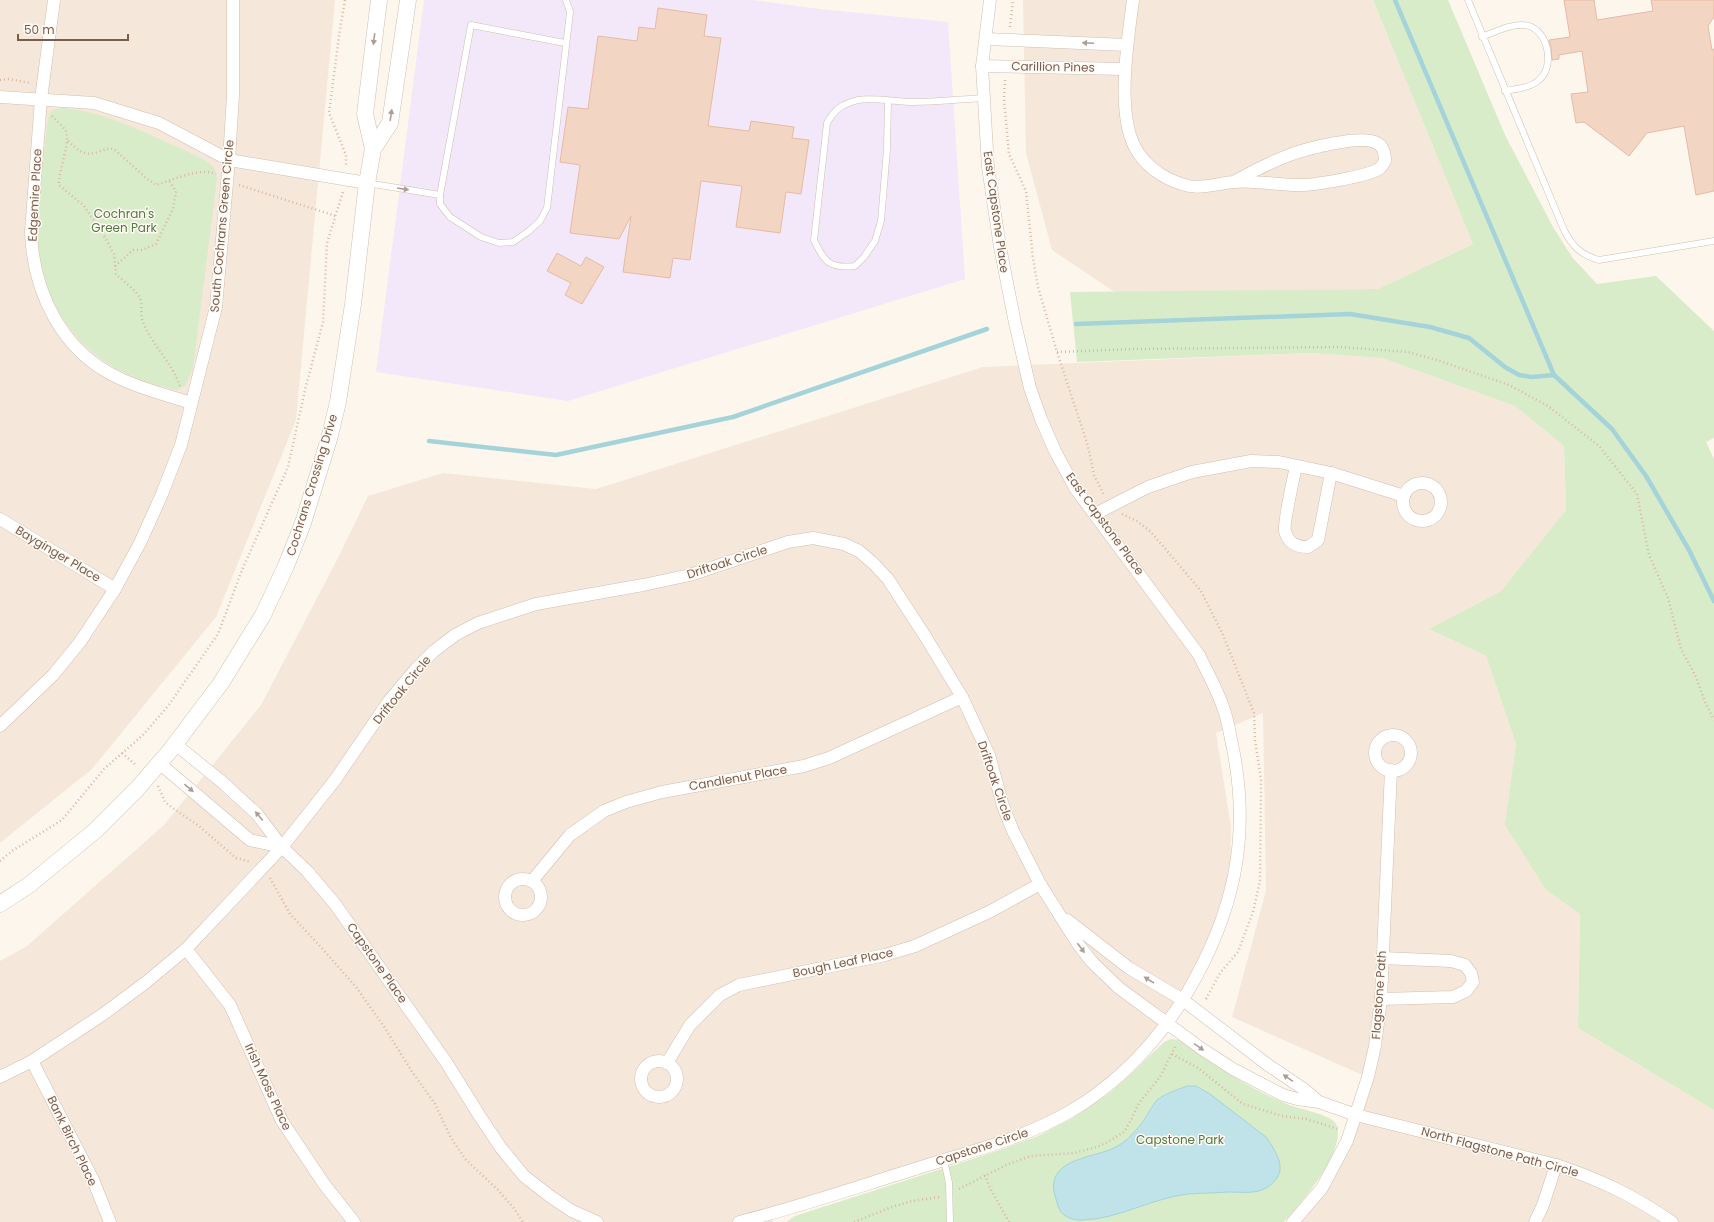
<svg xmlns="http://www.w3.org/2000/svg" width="1714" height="1222" viewBox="0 0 1714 1222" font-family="Poppins,sans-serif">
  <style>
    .residential { fill: #f5e8da }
    .education { fill: #f3e8fa }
    .green { fill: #d8ecc9 }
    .water { fill: #bfe3e8; stroke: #a5d3da }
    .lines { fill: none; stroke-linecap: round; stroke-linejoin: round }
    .stream { stroke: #a5d3da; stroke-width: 4.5 }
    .building { fill: #f3d5c3; stroke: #e6bba3 }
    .service-casing { stroke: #d1beb0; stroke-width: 7 }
    .minor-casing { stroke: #d1beb0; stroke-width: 13 }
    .tertiary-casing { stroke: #d1beb0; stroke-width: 17 }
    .path { stroke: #d9b8a5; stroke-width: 2.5; stroke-dasharray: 1 3; stroke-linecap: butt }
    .service { stroke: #fff; stroke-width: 6 }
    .minor { stroke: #fff; stroke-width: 12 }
    .tertiary { stroke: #fff; stroke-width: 16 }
    .oneway { fill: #af9d94 }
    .labels { text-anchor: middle; stroke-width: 3; stroke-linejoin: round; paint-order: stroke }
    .street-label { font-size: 12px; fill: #7a5c4d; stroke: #fffaf3 }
    .park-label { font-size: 12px; fill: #537a41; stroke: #fffaf3 }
  </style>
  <rect width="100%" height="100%" fill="#fdf6ec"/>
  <!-- residential -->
  <g class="residential">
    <polygon points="0,0 335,0 296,420 216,617 92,769 0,843"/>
    <polygon points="1023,0 1373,0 1473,244 1378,289 1116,293 1052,250 1026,153"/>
    <polygon points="1311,353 1382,358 1515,406 1564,446 1566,510 1501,591 1429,629 1486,656 1516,744 1506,825 1546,890 1580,913 1578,1028 1714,1110 1714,1222 1293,1222 1322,1188 1367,1077 1232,1017 1266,891 1263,713 1216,733 1231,827 1230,893 1204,965 1143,1053 1051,1121 771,1214 773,1222 0,1222 0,961 27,946 164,825 261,705 339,556 368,496 443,473 596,489 983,367"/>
  </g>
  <!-- education -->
  <polygon class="education" points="424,0 752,0 820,9 948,22 965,279 568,401 376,372"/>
  <!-- green -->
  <g class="green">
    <polygon points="1373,0 1448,0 1505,135 1553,227 1572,257 1597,284 1656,276 1714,331 1714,438 1706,442 1714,459 1714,1110 1578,1028 1580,914 1546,890 1505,825 1516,744 1486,656 1429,629 1501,591 1566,510 1564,446 1515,406 1382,358 1311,353 1077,362 1070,292 1378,289 1473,244"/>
    <path d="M59 108C100 110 137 129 173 145 184 150 202 157 211 165 216 169 216 173 217 179L193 368 186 385 178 390C88 373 37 312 37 220 37 209 39 198 40 187 43 164 45 141 48 118L51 111Z"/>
    <path d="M1171 1039 1180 1040C1215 1065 1249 1089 1289 1105 1300 1109 1332 1115 1336 1124 1348 1149 1301 1204 1284 1222H786L795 1216 994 1152 1038 1136 1071 1119 1107 1095 1128 1077 1164 1042Z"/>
  </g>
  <!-- water -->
  <path class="water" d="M1187 1086H1196L1210 1094 1266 1137C1273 1147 1286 1165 1277 1178 1264 1196 1247 1192 1228 1192 1215 1193 1202 1193 1188 1194 1152 1198 1119 1219 1083 1220 1076 1221 1066 1218 1061 1212 1057 1206 1056 1198 1054 1192 1048 1158 1095 1158 1116 1147 1127 1141 1136 1131 1144 1120 1148 1114 1152 1106 1157 1100 1166 1093 1177 1090 1187 1086Z"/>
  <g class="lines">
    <!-- stream -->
    <g class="stream">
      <polyline points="1395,0 1554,375"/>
      <polyline points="1076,324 1350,314 1430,327 1469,338 1505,367 1519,375 1532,377 1554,375 1612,429 1646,476 1689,550 1714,601"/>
      <polyline points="429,441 556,455 733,417 987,329"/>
    </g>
  </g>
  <!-- building -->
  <g class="building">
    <polygon points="1564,0 1594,0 1597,20 1653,11 1651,0 1714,0 1714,17 1708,26 1712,50 1714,49 1714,191 1696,195 1684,126 1647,133 1629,156 1584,122 1576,123 1571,94 1588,92 1582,51 1559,55 1559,59 1552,60 1551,47 1549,40 1570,37"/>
    <polygon points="658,8 707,15 704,36 721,38 708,126 749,131 751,121 794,127 792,138 809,140 801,194 786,192 780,233 736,227 742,186 701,181 690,260 673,258 670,278 623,272 631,216 619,239 570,233 580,165 560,162 568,107 588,109 598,36 637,41 639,27 655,29"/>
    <polygon points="557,253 581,266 586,257 604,267 582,304 565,295 571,283 547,271"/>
  </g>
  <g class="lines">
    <!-- service casing -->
    <g class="service-casing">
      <g id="service">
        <path d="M1468 0 1564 230C1572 246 1581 255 1599 260L1714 241"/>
        <path d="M1482 37C1495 32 1510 24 1523 25 1548 26 1556 66 1539 80 1530 88 1516 89 1505 91"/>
        <polyline points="565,43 471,25 440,195 440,204 450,217 481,237 499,243 513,242 529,231 540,221 547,208 570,12 566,0"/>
        <path d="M888 101 887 149 881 221 875 241 864 257 855 266C830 269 824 262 814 240L827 123C835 109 842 104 858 100 871 97 899 102 913 102 937 102 961 99 984 98"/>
        <polyline points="367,183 440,195"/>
        <polyline points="944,1160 949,1183 950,1222"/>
      </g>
    </g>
    <!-- minor casing -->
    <g class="minor-casing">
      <g id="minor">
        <path d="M54 0 41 99 31 232C33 292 62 352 119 378 141 389 167 395 191 403"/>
        <path d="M1133 0C1128 40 1114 120 1139 154 1150 170 1170 182 1189 186 1203 189 1219 183 1234 182 1254 180 1276 185 1297 185 1311 186 1370 176 1380 168 1382 166 1384 163 1385 161 1385 154 1384 147 1377 143 1362 134 1304 149 1287 156 1269 163 1251 172 1234 182"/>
        <polyline points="986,39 1127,45"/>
        <polyline points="982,66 1124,69"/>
        <polyline points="0,97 94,103 159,123 229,160 367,183"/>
        <path d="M1296 466C1294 476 1283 524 1285 531 1288 543 1296 547 1308 547L1318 540 1331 473"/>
        <circle cx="1422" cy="502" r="19"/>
        <polyline points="1095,514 1148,487 1192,472 1251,461 1279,462 1331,473 1404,496"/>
        <polyline points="0,519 115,589"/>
        <polyline points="0,726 53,675 80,642 115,589 140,543 162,494 181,445 216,307 229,160 233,95 233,0"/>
        <circle cx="1393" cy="753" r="18"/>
        <polyline points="175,744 221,781 257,814 282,847 307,871 335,904 446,1062 479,1115 501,1148 524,1176 551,1197 572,1211 597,1222"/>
        <polyline points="159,763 250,840 282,847"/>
        <circle cx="523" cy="897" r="18"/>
        <polyline points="532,881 570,835 604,811 626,802 662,792 804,766 829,758 962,697"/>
        <polyline points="1067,920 1129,968 1183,1000 1268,1065 1305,1090 1319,1102"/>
        <polyline points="186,949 230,1005 282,1121 324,1184 354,1222"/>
        <polyline points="1381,999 1453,997 1466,991 1473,982 1471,973 1465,965 1451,961 1382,958"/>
        <polyline points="32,1061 93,1180 110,1222"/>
        <circle cx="659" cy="1079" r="18"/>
        <polyline points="667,1063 690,1025 720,995 739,985 885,955 915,946 991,911 1040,884"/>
        <path d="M0 1077 32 1061 102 1015 145 983 186 949 282 847 335 780 389 701 415 670 434 651 455 635 478 623 536 604 643 585 690 575 788 542 813 538 844 544 859 551 874 564 888 579 925 636 962 697 989 755 1003 806 1013 831 1040 884 1078 944 1092 962 1119 988 1202 1049 1233 1069 1283 1095 1297 1099 1319 1102 1356 1115 1556 1165C1601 1180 1632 1195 1672 1222"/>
        <path d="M739 1222C799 1207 857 1187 915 1169 968 1152 1023 1139 1071 1111 1120 1082 1158 1041 1187 993 1233 915 1251 839 1233 749 1230 735 1228 720 1223 707 1217 689 1207 672 1199 655L1075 488 1055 451 1041 419 1030 388 1015 323 1000 247 988 167 982 66 990 0"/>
        <polyline points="1293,1222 1322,1188 1347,1141 1368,1077 1375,1046 1381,999 1391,770"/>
        <polyline points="1535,1222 1543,1205 1556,1165"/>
      </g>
    </g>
    <!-- tertiary casing -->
    <g class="tertiary-casing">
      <g id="tertiary">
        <polyline points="373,149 365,114 379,0"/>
        <polyline points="0,904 29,885 96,830 137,789 169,752 221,683 263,615 286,566 303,523 329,439 338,402 353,304 367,183 373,149 390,123 408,0"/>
      </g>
    </g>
    <!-- path -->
    <g class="path">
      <polyline points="345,0 340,29 329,113 346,155 346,167"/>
      <polyline points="1010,27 1013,0"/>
      <polyline points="0,80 8,79 31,83"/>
      <polyline points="1005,80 1004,99 1009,154 1026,191 1033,258 1038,287 1057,352 1088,446 1094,475 1104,495"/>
      <path d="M52 116C56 121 62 125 65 130 72 139 58 171 59 185L84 206 102 232 114 254 116 274C122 280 137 291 140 298 143 306 140 315 143 322 152 345 172 363 180 386"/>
      <path d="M68 141C78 150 84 157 98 152 104 150 108 148 114 149L146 178 156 185C172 180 201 167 216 174"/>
      <polyline points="239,185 336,216"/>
      <polyline points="115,266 133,250 142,250 156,244 173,209 176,191 169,181"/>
      <polyline points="1057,352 1135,349 1340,347 1408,352 1440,361 1509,385 1548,406 1599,446 1637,494 1649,555 1668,598 1681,649 1696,677 1705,702 1714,720"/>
      <polyline points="1122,514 1137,521 1151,532 1201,591 1223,635 1254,713 1255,740 1261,779 1260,881 1253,912 1238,952 1220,973 1205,1001"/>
      <polyline points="122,753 137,766"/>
      <polyline points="158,786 165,802 174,809 199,826 236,858 251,862"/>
      <polyline points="0,861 12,851 62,820 104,769 143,735 168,706 218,634 242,570 288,467 305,390 323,322 327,243 343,192"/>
      <polyline points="270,878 290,914 320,946 356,987 383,1025 411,1070 435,1104 451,1138 466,1160 498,1190 513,1207 523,1222"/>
      <polyline points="1172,1054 1198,1068 1243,1104 1282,1116 1306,1119 1338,1129"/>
      <polyline points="985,1175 989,1186 1009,1222"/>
      <polyline points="959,1189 1006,1165 1031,1156 1074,1153 1097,1147 1108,1142 1124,1132 1131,1120 1139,1103 1160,1077 1176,1045"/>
      <polyline points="854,1222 892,1207 912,1201 939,1197"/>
    </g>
    <!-- service -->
    <use href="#service" class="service"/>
    <!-- minor -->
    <use href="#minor" class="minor"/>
    <!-- tertiary -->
    <use href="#tertiary" class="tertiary"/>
  </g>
  <!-- one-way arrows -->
  <defs><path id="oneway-solid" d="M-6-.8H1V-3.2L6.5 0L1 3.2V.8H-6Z"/></defs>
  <g class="oneway">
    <use href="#oneway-solid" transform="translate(374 39) rotate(97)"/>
    <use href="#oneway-solid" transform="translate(1088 43) rotate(-177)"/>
    <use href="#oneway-solid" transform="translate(391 115) rotate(-82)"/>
    <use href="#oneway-solid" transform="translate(403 189) rotate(9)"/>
    <use href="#oneway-solid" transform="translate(189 788) rotate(40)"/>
    <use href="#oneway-solid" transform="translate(259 816) rotate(-130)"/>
    <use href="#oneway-solid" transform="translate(1081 948) rotate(53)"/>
    <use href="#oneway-solid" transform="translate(1149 980) rotate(-148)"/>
    <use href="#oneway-solid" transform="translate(1199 1047) rotate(35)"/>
    <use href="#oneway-solid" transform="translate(1288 1078) rotate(-146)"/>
  </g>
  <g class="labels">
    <!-- street labels -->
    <g class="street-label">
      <text transform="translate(1053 67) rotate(1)" y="4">Carillion Pines</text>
      <text transform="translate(35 195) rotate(-87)" y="4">Edgemire Place</text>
      <text transform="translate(996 212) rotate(82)" y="4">East Capstone Place</text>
      <text transform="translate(222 226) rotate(-85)" y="4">South Cochrans Green Circle</text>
      <text transform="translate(312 485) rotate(-73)" y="4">Cochrans Crossing Drive</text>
      <text transform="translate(1105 524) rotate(54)" y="4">East Capstone Place</text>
      <text transform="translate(58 554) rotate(31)" y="4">Bayginger Place</text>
      <text transform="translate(727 562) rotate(-18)" y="4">Driftoak Circle</text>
      <text transform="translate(402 690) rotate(-51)" y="4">Driftoak Circle</text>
      <text transform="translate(738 778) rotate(-10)" y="4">Candlenut Place</text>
      <text transform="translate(995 781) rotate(71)" y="4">Driftoak Circle</text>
      <text transform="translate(377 963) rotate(55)" y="4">Capstone Place</text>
      <text transform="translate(843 963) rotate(-12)" y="4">Bough Leaf Place</text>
      <text transform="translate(1379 995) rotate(-86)" y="4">Flagstone Path</text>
      <text transform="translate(268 1087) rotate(65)" y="4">Irish Moss Place</text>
      <text transform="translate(72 1141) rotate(64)" y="4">Bank Birch Place</text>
      <text transform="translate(982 1147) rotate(-18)" y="4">Capstone Circle</text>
      <text transform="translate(1500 1152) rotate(15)" y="4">North Flagstone Path Circle</text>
    </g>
    <!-- park labels -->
    <g class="park-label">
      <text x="124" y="218">Cochran's<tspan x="124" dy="14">Green Park</tspan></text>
      <text x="1180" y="1144">Capstone Park</text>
    </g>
  </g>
  <!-- scale -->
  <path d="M18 34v6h110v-6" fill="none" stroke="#7a5c4d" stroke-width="2"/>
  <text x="24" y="34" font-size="12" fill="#7a5c4d" stroke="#fffaf3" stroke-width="3" paint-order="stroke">50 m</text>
</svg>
